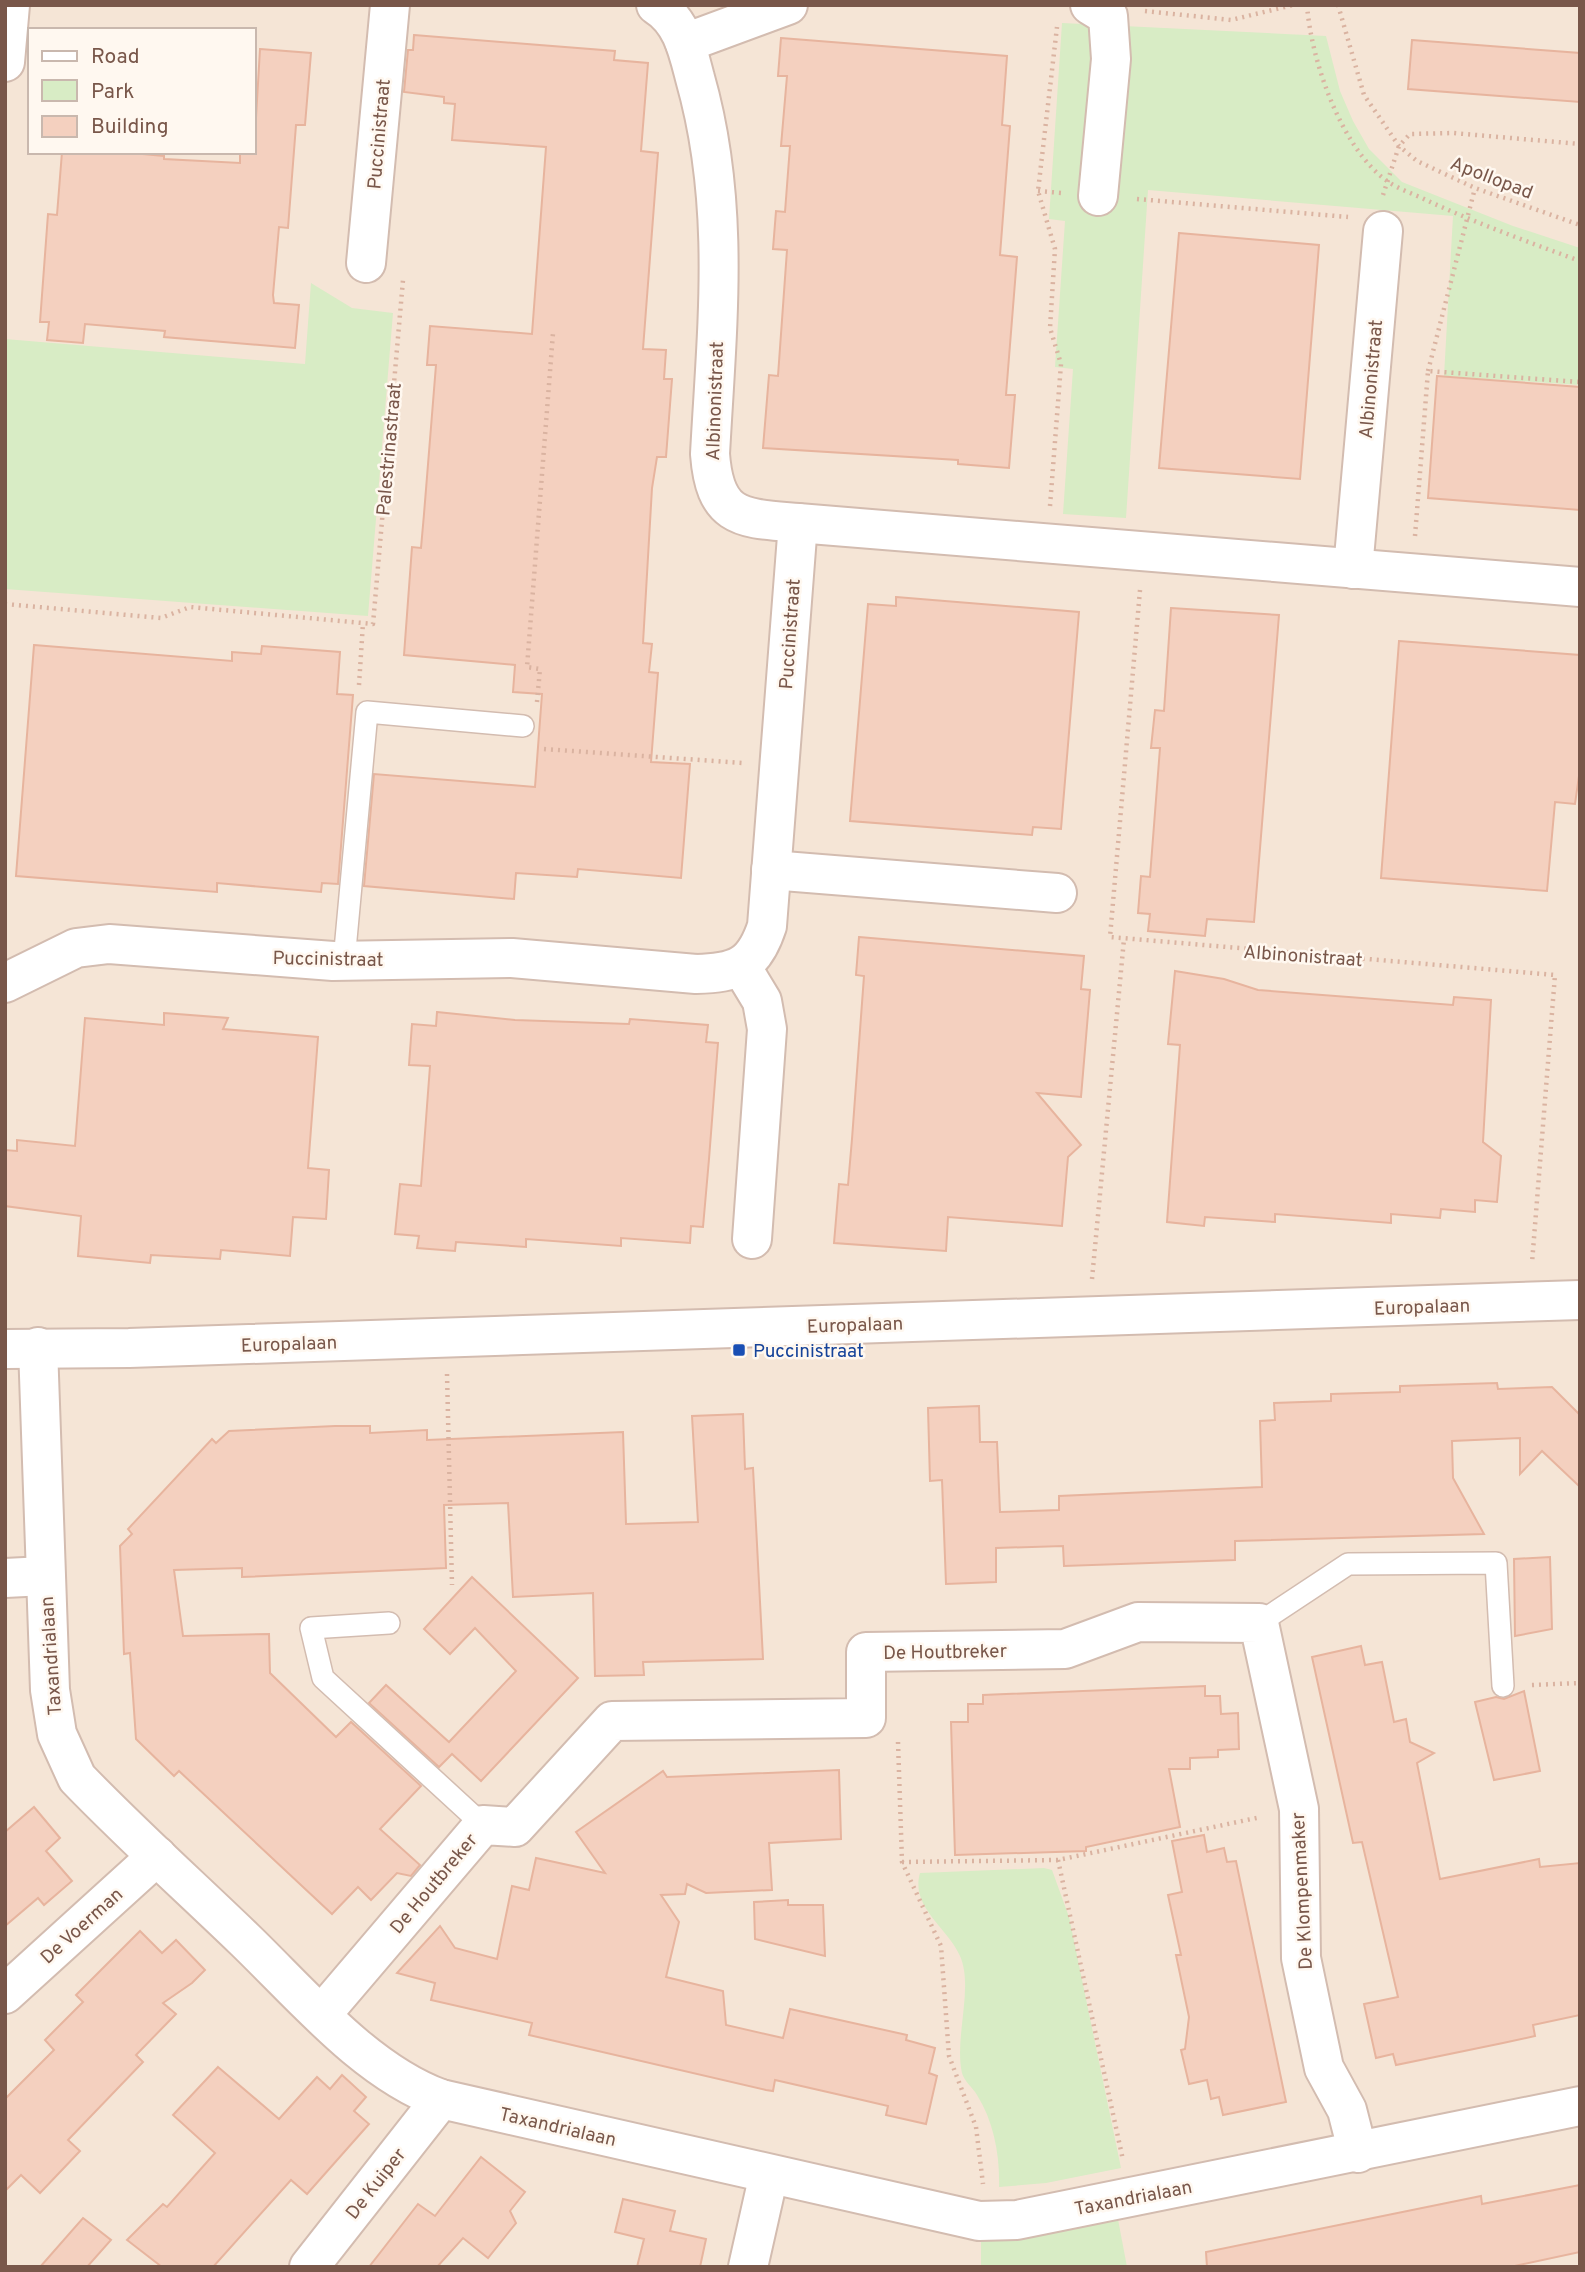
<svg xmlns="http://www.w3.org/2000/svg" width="1585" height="2272" viewBox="0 0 1585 2272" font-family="Overpass,sans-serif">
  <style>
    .residential { fill: #f5e5d6; fill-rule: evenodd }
    .green { fill: #d8ecc5 }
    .building { fill: #f4d0bf; stroke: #e7b49e; stroke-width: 2 }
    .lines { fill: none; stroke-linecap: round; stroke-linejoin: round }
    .service-casing { stroke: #d3bcb0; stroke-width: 24 }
    .minor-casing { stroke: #d3bcb0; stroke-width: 42 }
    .tertiary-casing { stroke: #d3bcb0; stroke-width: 42 }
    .path { stroke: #dab3a1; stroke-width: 4.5; stroke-dasharray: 2 5; stroke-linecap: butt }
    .service { stroke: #fff; stroke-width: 21 }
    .minor { stroke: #fff; stroke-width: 38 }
    .tertiary { stroke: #fff; stroke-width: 38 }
    .transit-dot { fill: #1a4fb4; stroke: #fff8f0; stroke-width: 2.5 }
    .labels { text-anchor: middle; stroke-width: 5; stroke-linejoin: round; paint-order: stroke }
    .street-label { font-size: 19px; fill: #79574a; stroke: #fff8f0 }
    .transit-label { font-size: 19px; fill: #164399; stroke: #fff8f0; text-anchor: start }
  </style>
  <rect width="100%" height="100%" fill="#fdf3e8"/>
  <!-- residential -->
  <path class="residential" d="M5 5H1580V2267H5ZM30 30H254V152H30Z"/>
  <!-- green -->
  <g class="green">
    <polygon points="1062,23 1326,36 1340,91 1353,121 1369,149 1402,182 1513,226 1580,248 1580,385 1444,376 1453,216 1148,190 1126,518 1063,514 1073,369 1055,367 1065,221 1049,219"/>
    <polygon points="311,283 352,308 393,313 368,616 5,589 5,339 305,364"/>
    <path d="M1044 1868 1052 1870 1069 1917 1121 2168 1046 2183 999 2187C1000 2156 994 2122 977 2095 973 2088 964 2081 962 2073 954 2037 974 1988 960 1956 948 1928 910 1907 920 1873Z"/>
    <polygon points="1117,2214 1127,2267 981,2267 981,2232"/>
  </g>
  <!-- building -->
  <g class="building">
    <polygon points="414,35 615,51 614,60 648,63 641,151 658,153 643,349 666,350 664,379 672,379 666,457 657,457 652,488 643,643 652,644 649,672 658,673 651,762 690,764 681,878 578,869 577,877 516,873 514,899 364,886 374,774 535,787 542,694 513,692 515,665 404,655 412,547 421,548 424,514 436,365 427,365 430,326 532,334 546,147 452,140 455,104 444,103 444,97 404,92 408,50 413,50"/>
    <polygon points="781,38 1007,56 1002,125 1010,126 1000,255 1017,257 1006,395 1015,395 1009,468 958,464 958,460 763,448 769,375 778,376 787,250 773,249 776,211 785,212 790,146 781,146 787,76 778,76"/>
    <polygon points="1412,40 1580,53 1580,102 1408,89"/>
    <polygon points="260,49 311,53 305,125 296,125 288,228 279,227 273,295 274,303 299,305 295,348 164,337 165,331 85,324 83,343 47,340 49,322 40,322 48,214 57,215 62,152 121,152 164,156 164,159 240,163 240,152 254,152"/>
    <polygon points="1179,233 1319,245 1300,479 1159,468"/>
    <polygon points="1437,376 1580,387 1580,510 1428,498"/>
    <polygon points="896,597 1079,612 1061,829 1033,827 1032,835 850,821 868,604 896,606"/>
    <polygon points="1171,608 1279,615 1254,922 1207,919 1205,936 1148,931 1150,914 1138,913 1141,876 1150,877 1160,748 1151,748 1155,710 1164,711"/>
    <polygon points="1399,641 1580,655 1580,769 1575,804 1555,802 1547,891 1381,878"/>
    <polygon points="34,645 232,661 232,652 261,654 262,646 340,652 337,694 353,695 338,884 322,883 321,892 217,883 217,892 16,876"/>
    <polygon points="859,937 1084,956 1081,989 1090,990 1081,1097 1037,1093 1081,1145 1068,1157 1062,1226 948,1217 946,1251 834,1243 839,1184 848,1185 852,1139 864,976 856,975"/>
    <polygon points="1175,971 1224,979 1258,990 1453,1005 1454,997 1491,1000 1483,1142 1501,1156 1497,1202 1475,1200 1475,1212 1441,1209 1440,1218 1391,1214 1391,1223 1275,1214 1275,1222 1205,1217 1204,1226 1167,1222 1180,1045 1168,1044"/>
    <polygon points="437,1012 515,1020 629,1024 630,1019 708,1025 706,1042 718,1043 709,1159 703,1227 691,1226 690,1243 621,1238 621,1246 526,1239 526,1247 456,1242 455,1251 417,1248 419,1236 395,1234 400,1184 421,1186 430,1066 409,1065 412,1024 436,1026"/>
    <polygon points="164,1013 228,1018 223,1029 318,1037 308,1168 329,1170 326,1219 293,1217 290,1256 221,1250 220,1259 151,1255 150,1263 78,1256 81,1216 5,1206 5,1150 17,1151 17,1140 75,1146 85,1018 164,1025"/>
    <polygon points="1497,1383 1498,1389 1552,1387 1580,1415 1580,1487 1542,1451 1520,1474 1520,1438 1452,1441 1453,1478 1484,1534 1235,1541 1235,1560 1064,1566 1063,1546 996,1548 996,1582 946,1584 942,1480 930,1481 928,1408 979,1406 980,1442 997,1442 1000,1512 1059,1510 1059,1496 1262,1487 1260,1421 1275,1420 1274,1403 1331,1401 1331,1394 1400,1392 1400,1386"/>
    <polygon points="743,1414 745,1469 753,1468 763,1659 643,1662 644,1675 595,1676 593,1593 513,1597 508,1503 444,1505 446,1568 242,1577 242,1568 174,1570 183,1636 269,1634 270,1673 336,1737 351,1722 421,1786 380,1829 420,1865 411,1876 397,1873 371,1900 358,1887 332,1914 179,1771 174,1776 136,1739 130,1653 124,1654 120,1546 132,1534 128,1529 212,1439 216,1443 229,1431 335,1426 370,1426 370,1433 427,1430 427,1440 623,1432 626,1524 698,1522 692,1416"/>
    <polygon points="1550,1557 1552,1629 1515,1636 1514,1559"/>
    <polygon points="472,1577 578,1678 481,1781 452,1754 439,1767 369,1703 386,1685 449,1742 516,1671 475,1628 450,1654 424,1629"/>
    <polygon points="1361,1646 1365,1665 1382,1662 1394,1722 1406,1719 1410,1742 1434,1753 1417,1763 1440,1879 1539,1859 1540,1867 1580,1863 1580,2015 1533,2025 1535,2036 1503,2043 1396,2065 1393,2054 1376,2058 1364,2004 1398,1997 1362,1842 1353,1843 1312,1657"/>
    <polygon points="1205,1686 1205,1696 1220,1696 1221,1714 1238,1713 1239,1749 1218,1750 1218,1757 1190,1758 1190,1769 1169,1769 1180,1827 1086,1847 1086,1851 955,1855 951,1722 968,1722 968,1704 983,1704 983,1695"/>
    <polygon points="1524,1691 1540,1771 1494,1780 1475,1702 1496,1697 1504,1699"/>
    <polygon points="839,1770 841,1839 769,1843 772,1890 706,1893 687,1884 685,1894 661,1895 679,1922 666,1977 723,1991 726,2025 783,2038 790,2009 907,2035 906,2040 935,2048 929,2073 937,2076 926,2124 886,2115 888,2106 845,2096 775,2080 773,2091 766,2090 529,2035 532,2023 431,2000 435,1983 397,1973 440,1926 455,1948 497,1959 512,1886 529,1890 536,1858 605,1873 576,1832 663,1771 667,1777"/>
    <polygon points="34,1807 60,1838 46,1851 72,1881 44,1905 38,1898 5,1926 5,1832"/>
    <polygon points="1204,1835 1207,1852 1224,1848 1227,1862 1236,1861 1286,2102 1223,2115 1219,2097 1211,2099 1207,2080 1189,2084 1181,2050 1185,2049 1189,2017 1176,1955 1181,1955 1168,1895 1182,1892 1172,1841"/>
    <polygon points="788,1900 788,1905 823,1905 825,1956 755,1939 754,1902"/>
    <polygon points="140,1931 162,1953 176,1940 205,1970 192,1983 163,2003 176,2014 136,2055 143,2062 68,2140 80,2151 40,2193 21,2175 5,2191 5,2099 54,2050 45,2040 83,2002 76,1995"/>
    <polygon points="218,2067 279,2119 317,2077 330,2089 342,2075 366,2097 354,2111 369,2124 307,2194 291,2180 213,2267 162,2267 127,2240 163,2204 167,2207 215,2153 173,2115"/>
    <polygon points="481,2157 525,2192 510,2211 516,2223 488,2258 463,2238 437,2267 369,2267 418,2204 435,2216"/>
    <polygon points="1580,2185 1580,2252 1510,2267 1207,2267 1206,2252 1481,2196 1482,2204"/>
    <polygon points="623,2199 675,2211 670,2231 706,2239 700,2267 637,2267 644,2239 615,2232"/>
    <polygon points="83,2218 111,2240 87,2267 40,2267"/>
  </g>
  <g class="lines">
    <!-- service casing -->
    <g class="service-casing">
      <g id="service">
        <polyline points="344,961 367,712 523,726"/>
        <polyline points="389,1623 311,1628 323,1678 483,1825"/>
        <polyline points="1259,1623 1348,1564 1496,1563 1503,1686"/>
      </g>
    </g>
    <!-- minor casing -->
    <g class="minor-casing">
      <g id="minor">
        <path d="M656 5C682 21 688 51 695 78 731 204 717 326 710 454 715 520 742 518 798 523L1580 587"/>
        <polyline points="1090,5 1108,16 1111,59 1098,196"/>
        <polyline points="685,43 788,5"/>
        <polyline points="5,62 10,5"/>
        <polyline points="366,263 390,5"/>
        <polyline points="1353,569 1383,231"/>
        <polyline points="771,870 1057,893"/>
        <polyline points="742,968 762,1001 767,1029 752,1239"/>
        <path d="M5 983 76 948 109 944 333 961 512 958 696 974C737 973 754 966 767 926L798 523"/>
        <path d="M38 1347 50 1690 57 1734 77 1778C131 1834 189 1886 245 1940 302 1995 366 2072 441 2099L979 2221 1017 2220 1580 2106"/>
        <polyline points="5,1578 45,1576"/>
        <polyline points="5,1994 157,1856"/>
        <polyline points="322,2014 483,1825 515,1827 612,1721 866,1718 866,1652 1065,1649 1138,1622 1259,1623 1299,1809 1301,1958 1324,2068 1347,2110 1358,2153"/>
        <polyline points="309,2267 441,2099"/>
        <polyline points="748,2267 769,2174"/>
      </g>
    </g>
    <!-- tertiary casing -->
    <g class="tertiary-casing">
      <polyline id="tertiary" points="5,1349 129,1348 1580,1300"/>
    </g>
    <!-- path -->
    <g class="path">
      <path d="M1307 5C1311 60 1341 148 1387 181 1398 189 1414 194 1426 200 1476 223 1528 242 1580 261"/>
      <polyline points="1338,5 1364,95 1399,146 1417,161 1475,188 1580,225"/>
      <polyline points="1145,11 1231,20 1293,5"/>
      <polyline points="1038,191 1062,193"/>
      <polyline points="1383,195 1399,146 1410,134 1453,133 1580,144"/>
      <polyline points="1137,199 1348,217"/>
      <polyline points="1428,371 1475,188"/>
      <polyline points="1050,506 1061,364 1050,328 1055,249 1038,191 1057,27"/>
      <polyline points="1415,536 1428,371 1580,382"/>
      <polyline points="1140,590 1110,937 1555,975 1532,1263"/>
      <polyline points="5,604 161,618 190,607 373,624 403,280"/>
      <polyline points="359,685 363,623"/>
      <polyline points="537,702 540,669 527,667 553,333"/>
      <polyline points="544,749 742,763"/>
      <polyline points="1092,1279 1124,939"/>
      <polyline points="447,1374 452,1585"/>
      <polyline points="1532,1685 1580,1683"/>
      <polyline points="898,1742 902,1862 941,1946 949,2056 976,2127 983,2184"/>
      <polyline points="1058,1860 1123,2160"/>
      <polyline points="902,1862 1058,1860 1261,1817"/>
    </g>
    <!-- service -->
    <use href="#service" class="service"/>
    <!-- minor -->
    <use href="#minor" class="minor"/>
    <!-- tertiary -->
    <use href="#tertiary" class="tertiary"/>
  </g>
  <!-- markers -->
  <rect class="transit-dot" x="732" y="1343" width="14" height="14" rx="3.5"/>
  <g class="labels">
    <!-- street labels -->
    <g class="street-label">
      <text transform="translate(378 134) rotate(-85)" y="7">Puccinistraat</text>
      <text transform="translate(1492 177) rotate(21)" y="7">Apollopad</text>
      <text transform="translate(1370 379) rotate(-85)" y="7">Albinonistraat</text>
      <text transform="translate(714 401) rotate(-88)" y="7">Albinonistraat</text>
      <text transform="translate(388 449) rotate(-85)" y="7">Palestrinastraat</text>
      <text transform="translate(789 634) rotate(-86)" y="7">Puccinistraat</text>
      <text transform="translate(1303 955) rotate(4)" y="7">Albinonistraat</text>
      <text transform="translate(328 958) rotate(1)" y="7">Puccinistraat</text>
      <text transform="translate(1422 1306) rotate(-2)" y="7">Europalaan</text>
      <text transform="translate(855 1324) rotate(-2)" y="7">Europalaan</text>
      <text transform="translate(289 1343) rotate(-2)" y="7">Europalaan</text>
      <text transform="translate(945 1651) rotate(-1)" y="7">De Houtbreker</text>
      <text transform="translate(50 1656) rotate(-94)" y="7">Taxandrialaan</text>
      <text transform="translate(433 1883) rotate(-50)" y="7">De Houtbreker</text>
      <text transform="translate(1301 1891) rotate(-93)" y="7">De Klompenmaker</text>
      <text transform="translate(81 1925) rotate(-42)" y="7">De Voerman</text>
      <text transform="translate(558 2126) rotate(13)" y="7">Taxandrialaan</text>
      <text transform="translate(375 2183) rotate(-52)" y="7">De Kuiper</text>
      <text transform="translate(1133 2197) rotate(-11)" y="7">Taxandrialaan</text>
    </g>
    <!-- transit labels -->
    <g class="transit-label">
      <text x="753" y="1357">Puccinistraat</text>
    </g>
  </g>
  <!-- border -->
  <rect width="1585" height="2272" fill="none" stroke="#79574a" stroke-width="14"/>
  <!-- legend -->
  <rect x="28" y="28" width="228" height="126" fill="#fff8f0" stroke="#c9b8ae" stroke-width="2"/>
  <rect x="42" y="51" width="35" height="10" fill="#ffffff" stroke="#c9b8ae" stroke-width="2"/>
  <text x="91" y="63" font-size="21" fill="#79574a">Road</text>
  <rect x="42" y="80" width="35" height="21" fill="#d8ecc5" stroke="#c9b8ae" stroke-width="2"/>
  <text x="91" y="98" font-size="21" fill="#79574a">Park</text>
  <rect x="42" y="116" width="35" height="21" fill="#f4d0bf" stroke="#c9b8ae" stroke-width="2"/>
  <text x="91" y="133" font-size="21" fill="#79574a">Building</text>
</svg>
